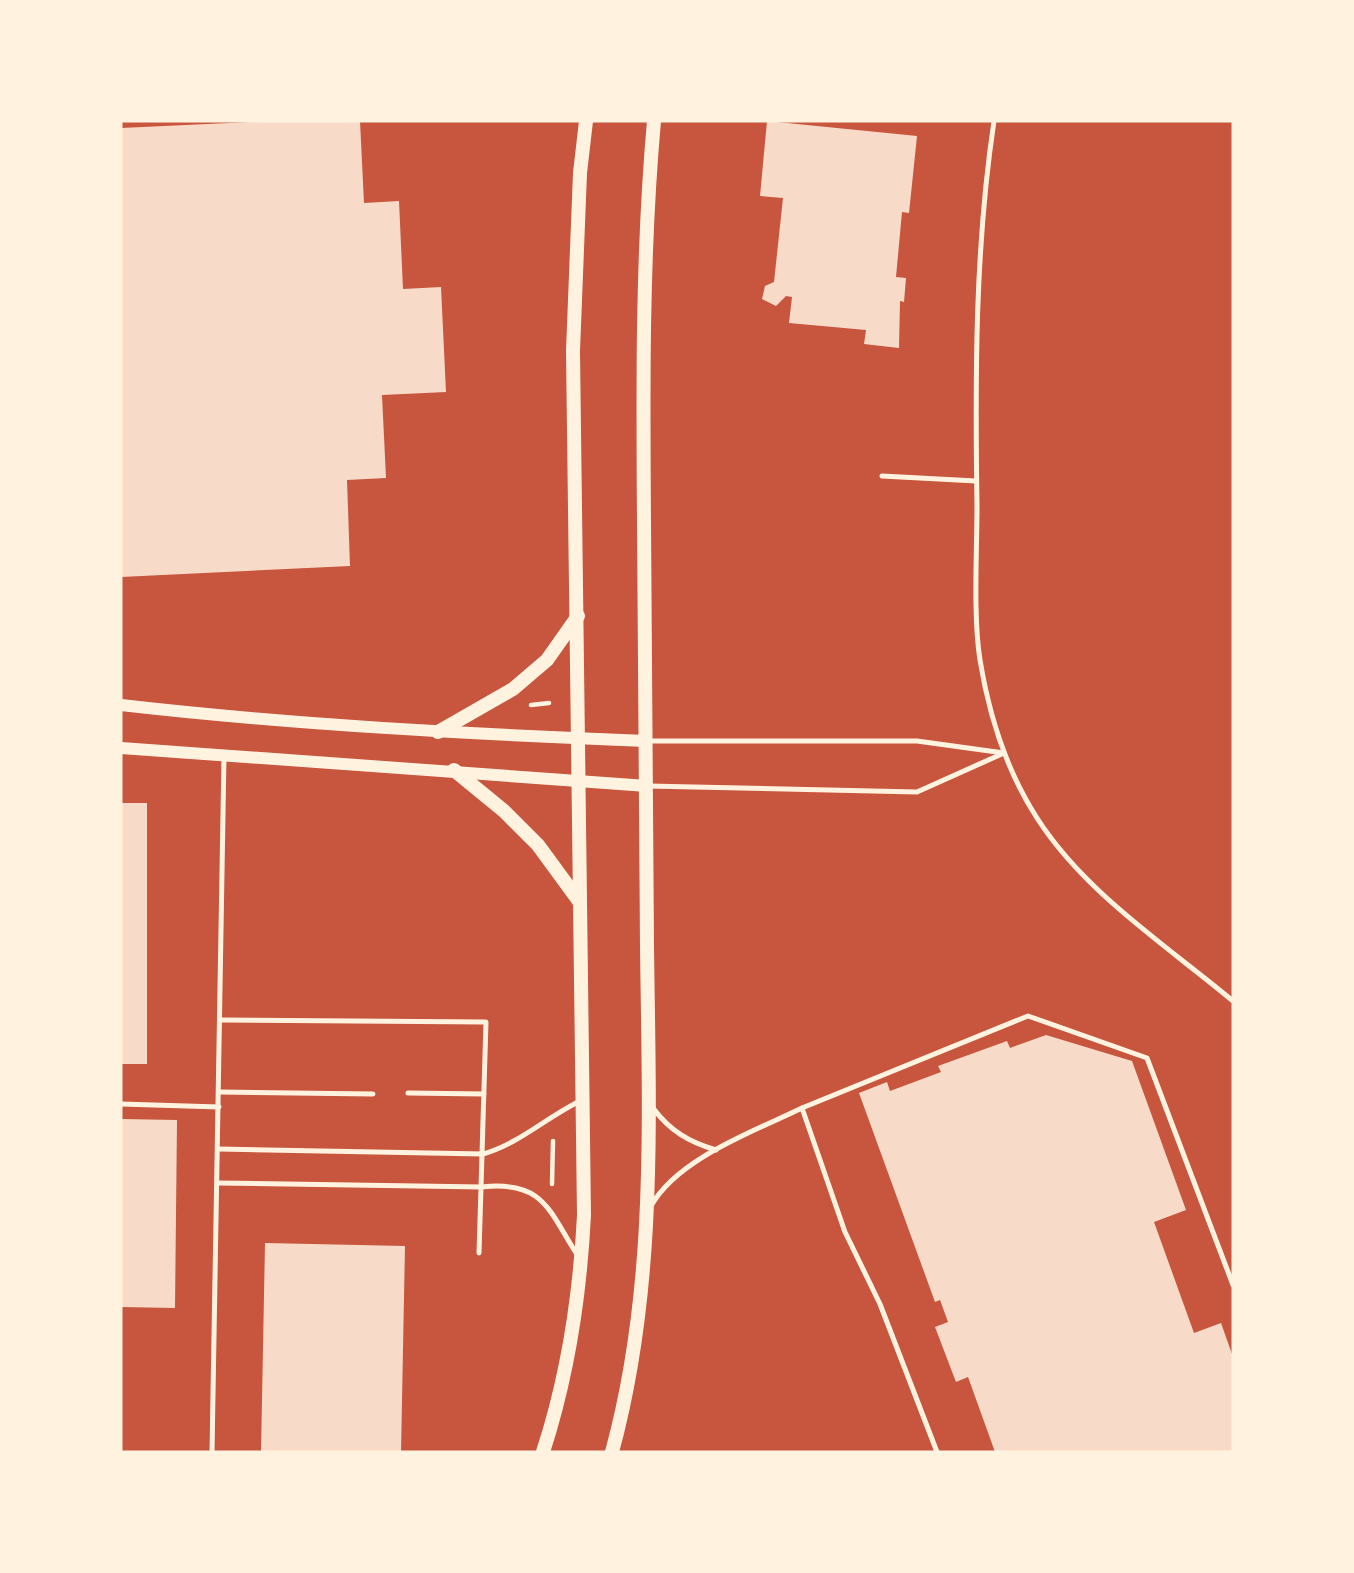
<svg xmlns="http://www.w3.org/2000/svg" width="1354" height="1573" viewBox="0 0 1354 1573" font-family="'Archivo Narrow',sans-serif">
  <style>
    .building { fill: #f7dbc8 }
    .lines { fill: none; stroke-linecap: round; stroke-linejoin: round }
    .path { stroke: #fff3e0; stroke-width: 4.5 }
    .service { stroke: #fff3e0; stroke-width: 5 }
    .tertiary { stroke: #fff3e0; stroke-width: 12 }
    .secondary { stroke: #fff3e0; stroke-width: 14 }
  </style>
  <rect width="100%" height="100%" fill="#c8553d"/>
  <!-- building -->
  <g class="building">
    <polygon points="274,121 360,121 364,203 399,201 403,289 441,287 446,392 382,395 386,478 347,480 350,566 121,577 121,128"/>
    <polygon points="767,121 917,136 909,213 902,212 896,277 906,278 904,302 900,301 899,348 864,344 866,330 789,323 792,297 786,296 776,306 762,299 765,286 774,282 783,198 760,196"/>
    <rect x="121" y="803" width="26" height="261"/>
    <polygon points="1046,1035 1132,1061 1186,1210 1154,1222 1194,1333 1221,1323 1233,1357 1233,1452 995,1452 968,1377 956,1382 935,1327 948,1322 940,1300 935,1302 859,1093 887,1082 890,1091 941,1072 938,1066 1007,1041 1010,1048"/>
    <polygon points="121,1119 177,1120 175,1308 121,1307"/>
    <polygon points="265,1243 405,1246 401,1452 261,1452"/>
  </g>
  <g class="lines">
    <!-- path -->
    <g class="path">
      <polyline points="531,705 549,703"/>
      <polyline points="552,1184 553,1141"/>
    </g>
    <!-- service -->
    <g class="service">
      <path d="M994 121C975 248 975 377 977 506 977 552 973 616 980 660 989 715 1006 770 1037 818 1085 893 1166 945 1233 1001"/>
      <polyline points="882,476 976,481"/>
      <polyline points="647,741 917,741 1004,753"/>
      <polyline points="648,786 917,792 1004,753"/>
      <polyline points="221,1020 486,1022 479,1253"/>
      <polyline points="220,1092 373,1094"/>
      <polyline points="408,1093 484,1094"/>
      <polyline points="121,1104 219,1107"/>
      <path d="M653 1108C670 1131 689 1142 716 1150"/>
      <polyline points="802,1108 1028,1016 1147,1058 1233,1285"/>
      <path d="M219 1149 483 1154C519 1144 548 1116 582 1100"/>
      <path d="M218 1183 482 1187C545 1180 549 1212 578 1256"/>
      <path d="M651 1206C678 1158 755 1131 802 1108L845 1232 880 1304 937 1452"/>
      <polyline points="212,1452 224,756"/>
    </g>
    <!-- tertiary -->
    <g class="tertiary">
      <path d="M121 705C295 725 470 734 646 741"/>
      <polyline points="121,748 647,786"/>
    </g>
    <!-- secondary -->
    <g class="secondary">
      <polyline points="438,732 513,689 547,660 578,616"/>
      <polyline points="454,770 504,811 538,845 579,901"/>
      <path d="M543 1452C568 1375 580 1296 584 1215L573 351 580 173 586 121"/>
      <path d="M612 1452C657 1287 649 1116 647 946 646 805 645 664 644 523 643 389 642 254 654 121"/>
    </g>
  </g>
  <!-- border -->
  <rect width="1354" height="1573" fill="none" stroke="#fff3e0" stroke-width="245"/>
</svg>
